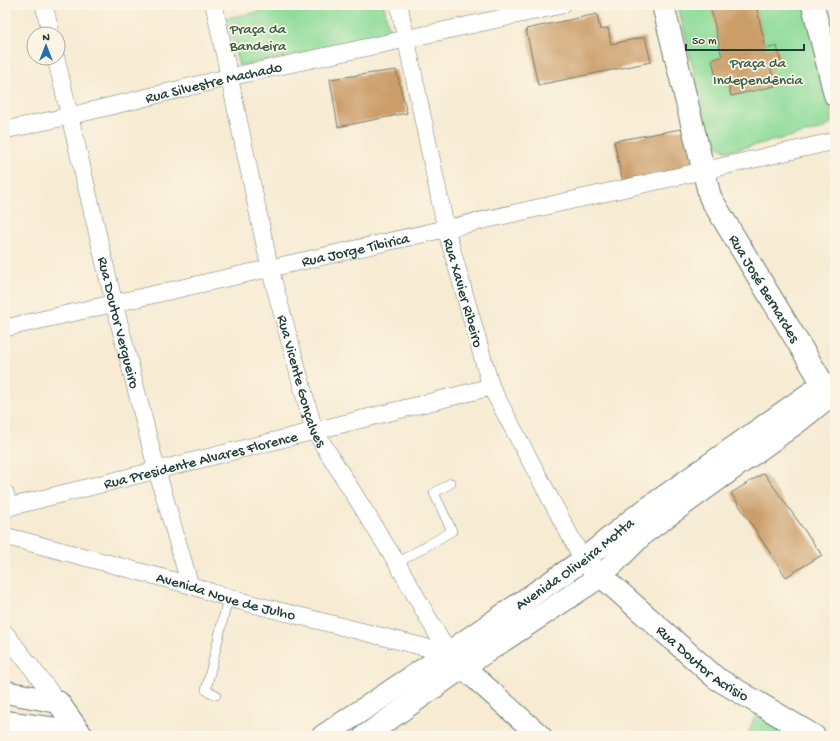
<svg xmlns="http://www.w3.org/2000/svg" width="840" height="741" viewBox="0 0 840 741" font-family="'Gochi Hand',sans-serif">
  <style>
    .green { fill: #8ddb9a; stroke: #568c67 }
    .building { fill: #cb9d69 }
    .lines { fill: none; stroke-linecap: round; stroke-linejoin: round }
    .lane-casing { stroke: #6b7a6c; stroke-width: 10 }
    .street-casing { stroke: #6b7a6c; stroke-width: 18 }
    .secondary-casing { stroke: #6b7a6c; stroke-width: 24 }
    .primary-casing { stroke: #6b7a6c; stroke-width: 24 }
    .lane { stroke: #fff; stroke-width: 9 }
    .street { stroke: #fff; stroke-width: 17 }
    .secondary { stroke: #fff; stroke-width: 22 }
    .primary { stroke: #fff; stroke-width: 22 }
    .labels { text-anchor: middle; stroke-width: 3.5; stroke-linejoin: round; paint-order: stroke }
    .park-label { font-size: 15px; fill: #355d48; stroke: #fcf5e5 }
    .street-label { font-size: 15px; fill: #1f3d34; stroke: #fcf5e5 }
  </style>
  <rect width="100%" height="100%" fill="#fcf5e5"/>
  <filter id="ink" filterUnits="userSpaceOnUse"><feTurbulence type="fractalNoise" baseFrequency=".025" numOctaves="2"/><feDisplacementMap in="SourceGraphic" scale="8" xChannelSelector="R" yChannelSelector="G"/><feConvolveMatrix kernelMatrix="1 2 1 2 8 2 1 2 1" color-interpolation-filters="sRGB"/></filter>
  <filter id="wash" filterUnits="userSpaceOnUse"><feTurbulence type="fractalNoise" baseFrequency=".012" numOctaves="4" result="noise"/><feDisplacementMap in="SourceGraphic" scale="16" xChannelSelector="R" yChannelSelector="G"/><feGaussianBlur stdDeviation="0.9" result="paint"/><feColorMatrix in="noise" values="0 0 0 0 0 0 0 0 0 0 0 0 0 0 0 0 0 1.4 0 .05"/><feComposite in="paint" operator="in"/></filter>
  <g filter="url(#wash)">
    <rect width="100%" height="100%" fill="#f7ebd3"/>
    <!-- green -->
    <g class="green">
      <polygon points="295,5 384,5 388,26 393,35 239,66 226,18"/>
      <path d="M678 5H806L832 116 830 124 823 129 729 151C718 149 713 141 708 132Z"/>
      <polygon points="756,713 790,736 747,736"/>
    </g>
    <g id="blocks">
      <!-- building -->
      <g class="building">
        <polygon points="710,5 756,5 766,49 777,46 782,66 771,69 775,86 731,96 727,80 717,82 712,59 722,57"/>
        <polygon points="597,14 600,30 608,28 611,44 645,37 651,62 538,85 526,29"/>
        <polygon points="396,70 407,113 338,127 330,79"/>
        <polygon points="687,128 696,168 624,188 614,141"/>
        <polygon points="764,473 822,555 786,577 731,493"/>
      </g>
    </g>
  </g>
  <g filter="url(#ink)">
    <use href="#blocks" fill-opacity="0" stroke="#6b7a6c" stroke-width="1"/>
    <g class="lines">
      <!-- lane casing -->
      <g class="lane-casing">
        <g id="lane">
          <polyline points="397,563 452,531 434,493 451,483"/>
          <polyline points="216,695 206,690 228,598"/>
        </g>
      </g>
      <!-- street casing -->
      <g class="street-casing">
        <g id="street">
          <polyline points="44,5 51,34"/>
          <path id="s1" d="M214 5 270 269 314 430 397 563 448 653"/>
          <path id="s2" d="M399 5 446 229 491 387 583 560"/>
          <path id="s3" d="M56 58 114 303 157 471 190 585"/>
          <path id="s4" d="M5 130 70 116 230 77 562 5"/>
          <path id="s5" d="M5 328 835 141"/>
          <polyline points="5,493 9,507"/>
          <path id="s6" d="M5 511 9 507 491 387"/>
          <path id="s7" d="M5 536 190 585 228 598 448 653"/>
          <polyline points="5,633 58,702"/>
        </g>
      </g>
      <!-- secondary casing -->
      <g class="secondary-casing">
        <g id="secondary">
          <path id="s8" d="M663 5 710 197 831 397"/>
          <polyline points="813,5 835,95"/>
          <path id="s9" d="M590 566 716 678 814 736"/>
          <polyline points="453,658 540,736"/>
          <path id="s10" d="M323 736 448 653 583 560 634 518 822 385"/>
          <polyline points="365,736 463,667 601,576 645,532 800,420 830,396"/>
        </g>
      </g>
      <!-- primary casing -->
      <g class="primary-casing">
        <g id="primary">
          <polyline points="5,692 58,702 82,736"/>
          <polyline points="5,722 79,732"/>
        </g>
      </g>
      <!-- lane -->
      <use href="#lane" class="lane"/>
      <!-- street -->
      <use href="#street" class="street"/>
      <!-- secondary -->
      <use href="#secondary" class="secondary"/>
      <!-- primary -->
      <use href="#primary" class="primary"/>
    </g>
  </g>
  <g class="labels">
    <!-- park labels -->
    <g class="park-label">
      <text x="258" y="33">Praça da<tspan x="258" dy="17">Bandeira</tspan></text>
      <text x="758" y="67">Praça da<tspan x="758" dy="17">Independência</tspan></text>
    </g>
    <!-- street labels -->
    <g class="street-label">
      <text dy="5" stroke="none"><textPath href="#s4" startOffset="214">Rua Silvestre Machado</textPath></text>
      <text dy="5" stroke="none"><textPath href="#s5" startOffset="359">Rua Jorge Tibirica</textPath></text>
      <text dy="5" stroke="none"><textPath href="#s8" startOffset="304">Rua José Bernardes</textPath></text>
      <text dy="5" stroke="none"><textPath href="#s2" startOffset="295">Rua Xavier Ribeiro</textPath></text>
      <text dy="5" stroke="none"><textPath href="#s3" startOffset="272">Rua Doutor Vergueiro</textPath></text>
      <text dy="5" stroke="none"><textPath href="#s1" startOffset="386">Rua Vicente Gonçalves</textPath></text>
      <text dy="5" stroke="none"><textPath href="#s6" startOffset="203">Rua Presidente Alvares Florence</textPath></text>
      <text dy="5" stroke="none"><textPath href="#s10" startOffset="305">Avenida Oliveira Motta</textPath></text>
      <text dy="5" stroke="none"><textPath href="#s7" startOffset="229">Avenida Nove de Julho</textPath></text>
      <text dy="5" stroke="none"><textPath href="#s9" startOffset="149">Rua Doutor Acrisio</textPath></text>
    </g>
  </g>
  <!-- margin -->
  <rect width="840" height="741" fill="none" stroke="#fcf5e5" stroke-width="20"/>
  <!-- north arrow -->
  <g transform="translate(46 46)"><circle r="19" fill="#fcf5e5" stroke="#a4ab9e"/>
  <path d="M0-3L7 15L0 10L-7 15Z" fill="#1f6fb2"/>
  <text y="-6" font-size="11" font-weight="bold" text-anchor="middle" fill="#1f3d34">N</text>
  </g>
  <!-- scale -->
  <path d="M686 44v6h118v-6" fill="none" stroke="#1f3d34" stroke-width="2"/>
  <text x="692" y="44" font-size="12" fill="#1f3d34" stroke="#fcf5e5" stroke-width="3" paint-order="stroke">50 m</text>
</svg>
